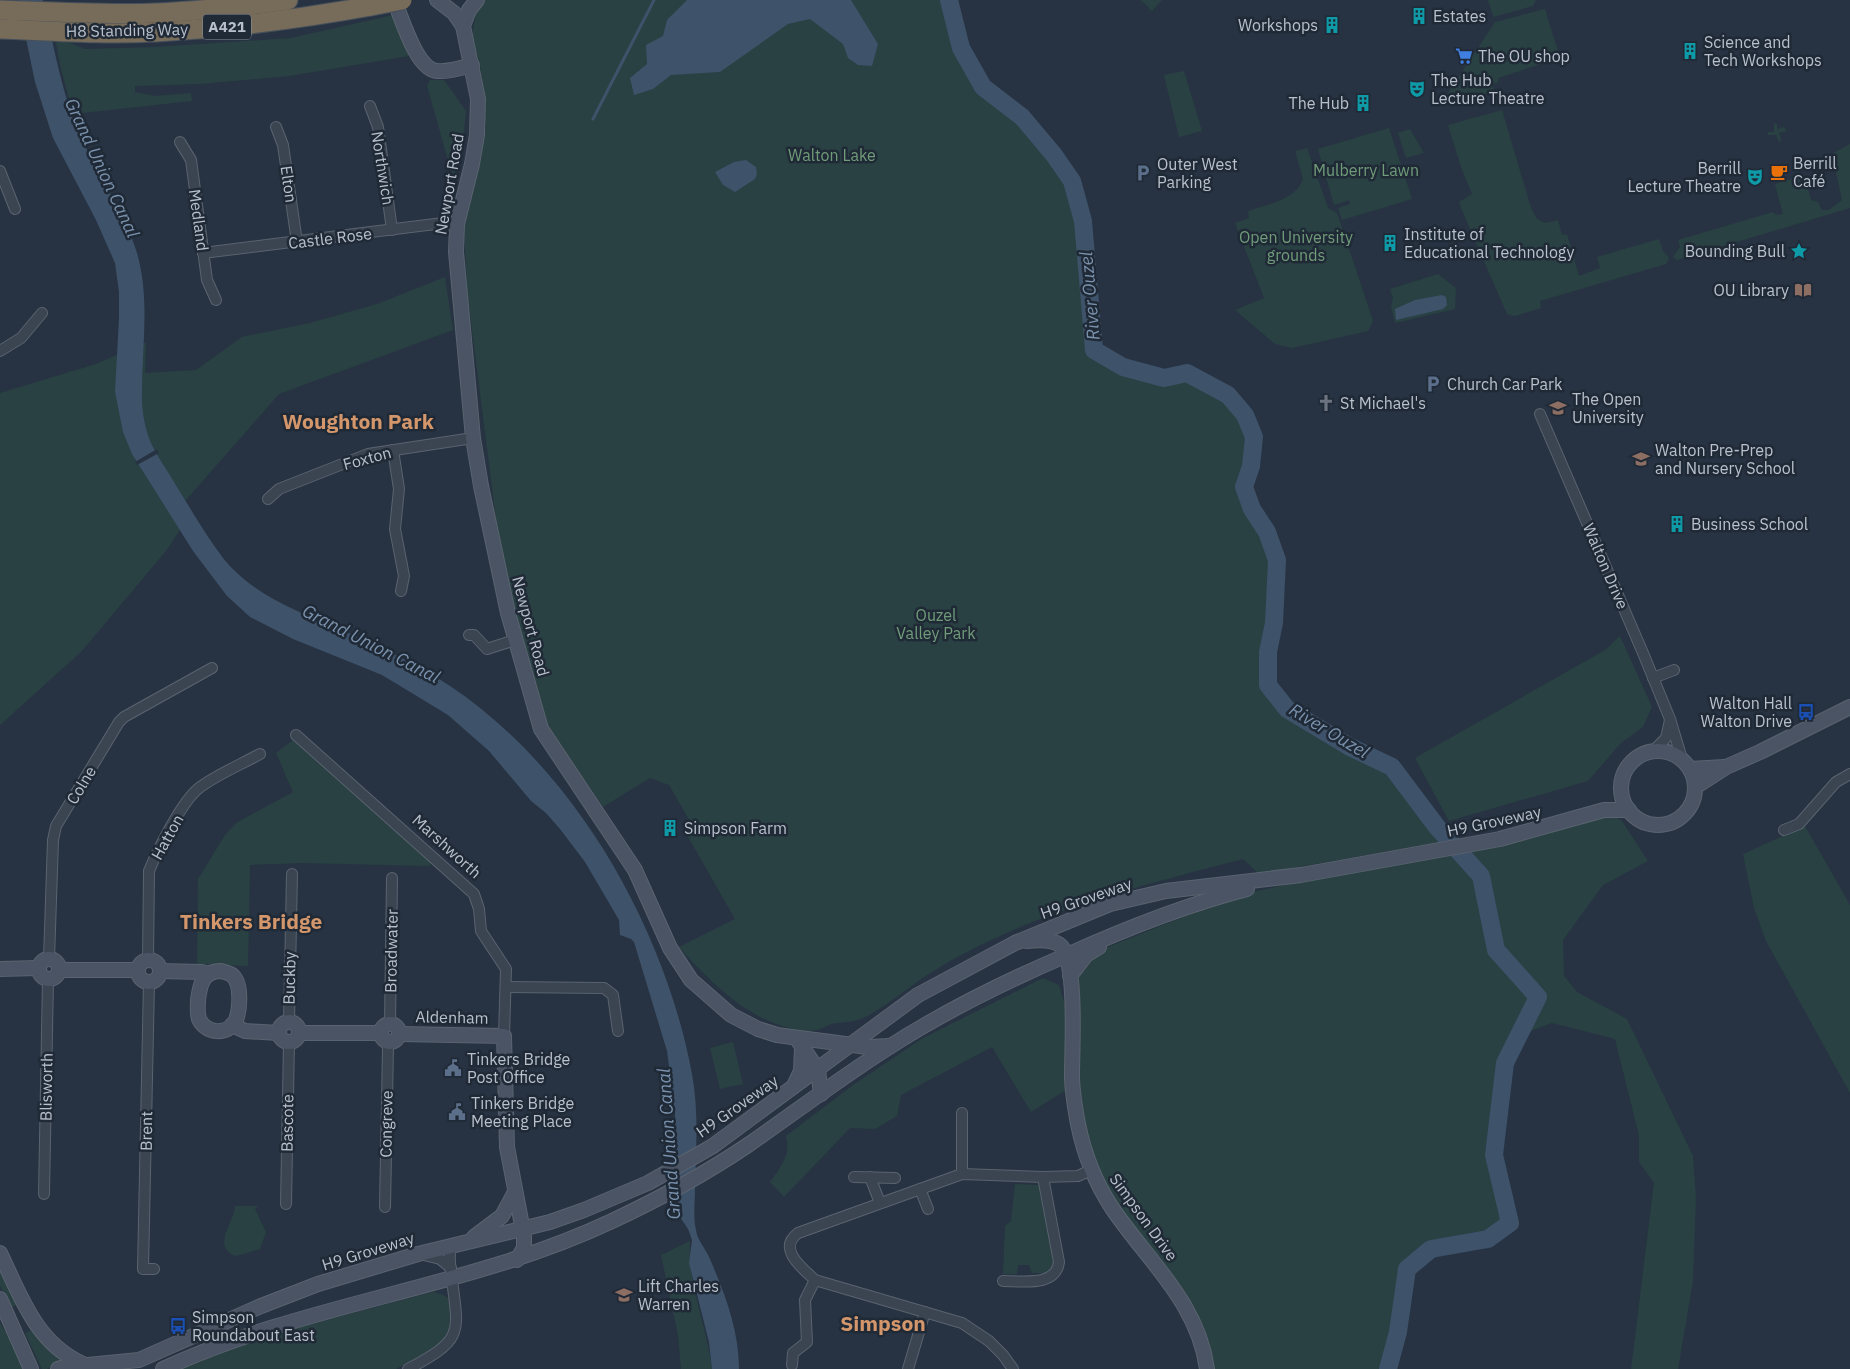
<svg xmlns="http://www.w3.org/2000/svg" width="1850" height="1369" viewBox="0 0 1850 1369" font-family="'IBM Plex Sans',sans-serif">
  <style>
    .green { fill: #294143 }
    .water { fill: #3e526a }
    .pier { fill: #273342 }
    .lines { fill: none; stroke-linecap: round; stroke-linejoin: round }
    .stream { stroke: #3e526a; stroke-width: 3 }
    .river { stroke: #3e526a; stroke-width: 18 }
    .street-casing { stroke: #5a636f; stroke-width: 12 }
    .secondary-casing { stroke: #5a636f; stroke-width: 16 }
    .highway-casing { stroke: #46505c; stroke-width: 21 }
    .street { stroke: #3b4552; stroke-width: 10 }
    .secondary { stroke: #4a5465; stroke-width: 14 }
    .highway { stroke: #776b59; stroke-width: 19 }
    .highway-bridge-casing { stroke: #46505c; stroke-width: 21; stroke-linecap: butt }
    .highway-bridge { stroke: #776b59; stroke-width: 19 }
    .labels { text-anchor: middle; stroke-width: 5; stroke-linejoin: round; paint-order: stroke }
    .shield { fill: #202a37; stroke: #8b939f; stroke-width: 1 }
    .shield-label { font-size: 15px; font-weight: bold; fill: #b9c0cc }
    .poi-label { font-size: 16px; fill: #b9c0cc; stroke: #202a37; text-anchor: start }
    .street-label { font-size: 16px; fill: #b9c0cc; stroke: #202a37 }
    .park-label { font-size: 16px; fill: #709c79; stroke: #202a37 }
    .water-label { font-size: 18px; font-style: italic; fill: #7a92ad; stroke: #202a37 }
    .district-label { font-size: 21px; font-weight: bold; fill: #d4966b; stroke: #202a37 }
  </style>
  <rect width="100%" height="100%" fill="#273342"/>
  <!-- green -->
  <g class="green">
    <path d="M484 0H949L961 48 983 87 1022 117 1054 155 1072 181 1083 221 1094 350 1123 367 1164 378 1187 373 1215 384 1245 415 1254 437 1251 466 1244 487 1252 509 1267 532 1277 560 1274 623 1268 652V684L1287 709 1350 747 1392 767 1437 827 1455 847 1604 810 1622 821 1648 861 1603 885 1563 940 1564 976 1577 992 1627 1019 1693 1156 1696 1198 1693 1281 1678 1369H1631L1654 1183 1639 1162V1135L1615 1039 1552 1023 1533 1030 1515 1044 1505 1063 1494 1155 1510 1223 1488 1239 1431 1249 1407 1269 1398 1332 1388 1369H1207L1195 1326 1113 1209 1081 1139 1070 988 1087 961 1103 949 1236 896 1433 851 1429 844 1259 874 1243 859C1133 888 1021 914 924 977 908 988 874 1016 857 1020 849 1023 840 1022 831 1024 824 1027 818 1031 810 1031 755 1028 713 985 679 947L735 919 687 835 695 830 669 785 650 778 603 807 546 725 523 650 500 551 467 290 464 226 467 205 486 128 480 64 472 36 476 12Z"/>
    <polygon points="1141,0 1162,0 1152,11"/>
    <polygon points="1488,0 1536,0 1533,6 1493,17"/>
    <polygon points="1545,9 1560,58 1498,78 1498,82 1492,84 1494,91 1442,107 1442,102 1495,22"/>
    <polygon points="393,15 409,56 289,76 200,84 135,86 135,92 156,96 191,93 192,101 73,114 60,65 55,37 85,49 156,47 291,38"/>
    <polygon points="1184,71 1202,131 1179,137 1164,75"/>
    <polygon points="430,80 444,80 466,111 460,170 452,174 427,86"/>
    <polygon points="1502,110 1531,208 1537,219 1545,223 1558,220 1562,235 1567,234 1579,276 1600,268 1597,257 1659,239 1663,251 1669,258 1666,264 1540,301 1541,308 1515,316 1507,314 1461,208 1459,202 1472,194 1461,167 1448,125"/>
    <polygon points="1774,123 1777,124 1777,129 1784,127 1786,130 1785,132 1779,132 1781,140 1780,143 1776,135 1768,135 1768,132 1774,132"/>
    <polygon points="1389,128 1412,199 1342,220 1338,208 1350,204 1349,200 1334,205 1318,149"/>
    <polygon points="1410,129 1424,153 1406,158 1398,133"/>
    <polygon points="1850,144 1850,208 1677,260 1673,257 1680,247 1678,240 1773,212 1776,215 1783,214 1775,184 1804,175 1811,200 1818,202 1822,210 1829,210 1842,200 1834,163 1831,164 1828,156"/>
    <path d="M1307 148 1328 208 1337 213 1373 321 1368 331 1292 348 1275 344 1235 310 1264 298 1235 223 1249 218 1248 211C1266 205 1296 200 1303 179L1295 151Z"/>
    <polygon points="1438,274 1456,288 1455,309 1395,323 1391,307 1393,298 1390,289"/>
    <polygon points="445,277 453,330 279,394 186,500 180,530 166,551 81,652 0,725 0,393 96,364 146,342 145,373 196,370 242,337 310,323 377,304"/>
    <polygon points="1620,636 1652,707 1643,727 1621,743 1588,781 1449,821 1415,758 1605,650"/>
    <polygon points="293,740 431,862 430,866 301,863 250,865 248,966 197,964 198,879 225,835 236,823 293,792 276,753"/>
    <polygon points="1805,826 1850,905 1850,1093 1766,941 1754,908 1743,854"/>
    <path d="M1043 978 1059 985 1066 1008V1090L1031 1112 992 1047 901 1095 897 1116 875 1129 850 1128 784 1197 770 1182C781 1167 791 1155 786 1136L853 1085 923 1038Z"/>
    <polygon points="733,1042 743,1084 720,1089 710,1048"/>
    <polygon points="1015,1184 1039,1185 1055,1260 1048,1273 1032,1273 1029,1265 1018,1265 1017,1274 1003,1274 1005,1226 1011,1221"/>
    <path d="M235 1206H258L255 1209 266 1232 260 1249 236 1256C210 1247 235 1221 235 1206Z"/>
    <path d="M690 1241C687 1283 707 1326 712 1369H681L678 1335 661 1255Z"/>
    <polygon points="0,1267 18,1304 11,1308 0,1286"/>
    <path d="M433 1292C453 1296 451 1303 454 1321L443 1340 430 1351 396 1369H180L266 1336Z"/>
    <path d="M0 1323C10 1340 20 1348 23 1369H0Z"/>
    <polygon points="33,1330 47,1349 60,1361 47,1369 42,1369 25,1333"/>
  </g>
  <!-- water -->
  <g class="water">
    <path d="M18 0H43C54 45 61 92 80 135 97 175 124 210 137 253 151 302 141 350 142 400 142 410 144 422 147 432 152 450 165 466 174 482 190 508 205 534 223 558 254 596 297 611 341 630 379 646 416 663 450 686 575 769 665 928 692 1074 699 1111 696 1151 695 1189 695 1202 693 1217 696 1230 697 1240 706 1249 710 1259 725 1294 739 1330 739 1369H712L709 1342 689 1263 692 1240 688 1229 680 1217 677 1202 675 1113 667 1051 634 942 631 939 620 935 619 920 585 862 560 829 546 813 531 801 489 751 448 715 382 675 293 639 250 617 227 596 193 551 132 454 123 432 115 392 119 318V292L115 263 96 220 53 138 35 82Z"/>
    <polygon points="687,0 851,0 878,44 872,66 858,65 848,58 843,44 810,19 788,24 720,72 671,75 653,89 634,95 630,78 647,64 646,45 663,36 667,20"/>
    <polygon points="746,160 756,167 757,174 755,179 735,192 723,185 715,172 734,162"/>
    <polygon points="1442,295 1446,297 1447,305 1443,309 1396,320 1395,309 1415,300"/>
  </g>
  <!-- pier -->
  <polygon class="pier" points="157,449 159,453 137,465 135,462"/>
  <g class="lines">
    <!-- stream -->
    <polyline class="stream" points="593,119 654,0"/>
    <!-- river -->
    <polyline class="river" points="949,0 961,48 983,87 1022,117 1054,155 1072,181 1083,221 1094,350 1123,367 1164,378 1187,373 1228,395 1245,415 1254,437 1251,466 1244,487 1252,509 1267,532 1277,560 1274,623 1268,652 1268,685 1287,709 1350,747 1392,767 1437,827 1481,876 1496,950 1538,997 1505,1063 1494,1155 1510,1223 1488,1239 1431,1249 1407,1269 1398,1332 1388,1369"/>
    <!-- street casing -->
    <g class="street-casing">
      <g id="street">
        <polyline points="370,106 378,127 392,230"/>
        <polyline points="276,127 283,145 297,242"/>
        <polyline points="180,142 191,160 207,280 216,300"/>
        <polyline points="0,171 15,209"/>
        <polyline points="203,253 443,223 457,224"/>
        <polyline points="0,351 21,338 42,313"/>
        <polyline points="1540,414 1643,653 1670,719 1682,759"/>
        <polyline points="393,450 399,489 395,529 404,576 401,591"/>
        <polyline points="268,499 279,489 368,454 473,438"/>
        <polyline points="469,635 474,635 487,649 515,640"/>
        <polyline points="1653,678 1674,670"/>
        <polyline points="296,735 474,894 479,909 481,931 506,969 504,1036"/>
        <polyline points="1653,751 1666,738 1670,720"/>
        <polyline points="1784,830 1799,824 1836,782 1850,774"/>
        <polyline points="49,959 53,840 56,826 119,722 124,717 212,668"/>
        <path d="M148 960 149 871C157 851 182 801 199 788 216 775 240 765 260 754"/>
        <polyline points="149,982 143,1269 154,1269"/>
        <polyline points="506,987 604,988 613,995 618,1031"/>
        <polyline points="289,1022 292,874"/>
        <polyline points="390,1024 392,878"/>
        <polyline points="962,1174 962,1113"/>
        <polyline points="854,1177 895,1178"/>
        <polyline points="870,1177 880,1203"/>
        <polyline points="920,1189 928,1209"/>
        <polyline points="44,1194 48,979"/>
        <polyline points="286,1204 289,1042"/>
        <polyline points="385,1207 388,1047 390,1042"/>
        <polyline points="420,1254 440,1259 451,1268"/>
        <path d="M1003 1281C1023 1281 1056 1287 1059 1262L1043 1177"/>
        <polyline points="792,1365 793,1353 807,1342 805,1300 815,1280"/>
        <path d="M408 1369C467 1338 458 1332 451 1272 450 1263 448 1254 452 1246"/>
        <polyline points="908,1369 925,1312"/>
        <path d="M1013 1369 1003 1355 989 1341 962 1323 815 1280C802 1268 777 1249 798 1233L962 1174 1043 1177 1078 1176 1091 1170"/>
      </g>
    </g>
    <!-- secondary casing -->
    <g class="secondary-casing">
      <g id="secondary">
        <path d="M394 0C402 18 416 69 437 71 449 72 461 68 472 65"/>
        <polyline points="437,0 454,13 463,26"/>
        <polyline points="477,0 469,10 463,26 478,99 477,135 472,164 457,224 456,252 473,438 481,486 508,613 541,729 635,870 670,948 691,980 731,1015 758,1029 777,1035 868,1047 890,1046"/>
        <circle cx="1658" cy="788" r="37"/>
        <polyline points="1690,769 1725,767"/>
        <polyline points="1695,787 1726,767 1760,752 1850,707"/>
        <path d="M1026 941C1036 940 1054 938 1062 947 1077 967 1072 1048 1072 1075 1072 1091 1075 1108 1078 1124 1084 1154 1095 1182 1112 1208 1147 1260 1198 1302 1207 1369"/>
        <circle cx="49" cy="969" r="10"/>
        <circle cx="149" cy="971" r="11"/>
        <polyline points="0,969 38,968"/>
        <polyline points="59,970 138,970"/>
        <polyline points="160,971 202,972 208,974"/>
        <path d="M221 971C225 972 229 973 232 975 242 983 240 1009 236 1020 228 1036 206 1034 199 1019 197 1013 198 1006 198 1000 200 984 203 971 221 971Z"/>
        <polyline points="1070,976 1086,955 1099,947"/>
        <circle cx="289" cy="1032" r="10"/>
        <circle cx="390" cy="1033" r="9"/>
        <polyline points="232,1025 245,1031 279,1033"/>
        <polyline points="299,1033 381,1033"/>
        <polyline points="399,1034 504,1036 507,1147 524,1236 524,1248 517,1260"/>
        <polyline points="797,1039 818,1070 821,1094"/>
        <polyline points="794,1086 801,1071 802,1049"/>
        <polyline points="474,1237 502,1216 515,1192"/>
        <path d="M0 1253C21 1297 36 1343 83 1364"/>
        <polyline points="0,1299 31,1369"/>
        <polyline points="88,1365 139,1360 261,1306 318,1284 418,1254 550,1222 584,1210 648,1183 713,1146 918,995 1015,943 1110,904 1166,891 1301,875 1500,839 1604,810 1629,810"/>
        <polyline points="58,1369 74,1364 81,1364"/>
        <path d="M163 1369C307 1302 468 1289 612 1221 659 1199 705 1174 748 1145 794 1113 839 1079 886 1049 943 1012 1004 982 1067 955 1125 929 1185 905 1247 889"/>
      </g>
    </g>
    <!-- highway casing -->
    <g class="highway-casing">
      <g id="highway">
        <path d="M0 10C52 12 104 15 156 13 200 11 244 6 288 0"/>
        <path d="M0 29C52 31 104 35 156 32 228 28 300 19 371 6"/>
      </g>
    </g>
    <!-- street -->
    <use href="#street" class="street"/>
    <!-- secondary -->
    <use href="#secondary" class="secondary"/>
    <!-- highway -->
    <use href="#highway" class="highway"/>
    <!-- highway-bridge casing -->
    <g class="highway-bridge-casing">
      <polyline id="highway-bridge" points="371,6 402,0"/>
    </g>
    <!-- highway-bridge -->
    <use href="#highway-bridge" class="highway-bridge"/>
  </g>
  <!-- icons -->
  <defs>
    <g id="building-bare" transform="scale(1.35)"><path d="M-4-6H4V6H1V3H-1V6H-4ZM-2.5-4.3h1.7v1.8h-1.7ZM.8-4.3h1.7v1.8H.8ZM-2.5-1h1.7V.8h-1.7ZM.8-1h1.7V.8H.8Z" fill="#0f9aa8" stroke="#202a37" stroke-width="2.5" paint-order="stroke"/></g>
    <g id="supermarket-bare" transform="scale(1.35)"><path d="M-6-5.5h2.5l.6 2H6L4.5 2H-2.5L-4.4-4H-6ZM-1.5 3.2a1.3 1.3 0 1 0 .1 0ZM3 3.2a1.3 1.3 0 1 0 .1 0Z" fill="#3f7fe0" stroke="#202a37" stroke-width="2.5" paint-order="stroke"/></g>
    <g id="theatre-bare" transform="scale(1.35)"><path d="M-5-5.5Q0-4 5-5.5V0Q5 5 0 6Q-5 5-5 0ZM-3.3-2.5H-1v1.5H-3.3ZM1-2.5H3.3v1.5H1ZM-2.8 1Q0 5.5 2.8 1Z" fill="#0f9aa8" stroke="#202a37" stroke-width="2.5" paint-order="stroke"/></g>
    <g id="cafe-bare" transform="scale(1.35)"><path d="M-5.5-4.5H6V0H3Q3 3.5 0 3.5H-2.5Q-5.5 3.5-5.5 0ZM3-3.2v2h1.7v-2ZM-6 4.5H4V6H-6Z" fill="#e8710a" stroke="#202a37" stroke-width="2.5" paint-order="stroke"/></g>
    <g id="parking-bare" transform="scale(1.35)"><path d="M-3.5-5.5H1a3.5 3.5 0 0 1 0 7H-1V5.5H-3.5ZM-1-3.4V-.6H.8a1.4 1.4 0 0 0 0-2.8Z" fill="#5c6f8a" stroke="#202a37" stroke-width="2.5" paint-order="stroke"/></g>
    <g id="sight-bare" transform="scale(1.35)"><path d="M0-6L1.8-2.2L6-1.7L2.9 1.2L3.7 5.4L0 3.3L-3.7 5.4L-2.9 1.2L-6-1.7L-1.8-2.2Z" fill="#0f9aa8" stroke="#202a37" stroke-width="2.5" paint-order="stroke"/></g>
    <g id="library-bare" transform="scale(1.35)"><path d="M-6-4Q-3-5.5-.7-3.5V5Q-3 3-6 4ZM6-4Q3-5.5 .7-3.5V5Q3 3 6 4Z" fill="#8d6e63" stroke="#202a37" stroke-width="2.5" paint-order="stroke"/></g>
    <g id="church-bare" transform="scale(1.35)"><path d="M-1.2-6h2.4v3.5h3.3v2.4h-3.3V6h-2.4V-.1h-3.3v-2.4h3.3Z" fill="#6b7280" stroke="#202a37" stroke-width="2.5" paint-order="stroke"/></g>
    <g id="university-bare" transform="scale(1.35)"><path d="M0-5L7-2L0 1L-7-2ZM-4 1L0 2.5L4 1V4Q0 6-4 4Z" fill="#8d6e63" stroke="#202a37" stroke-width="2.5" paint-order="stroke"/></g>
    <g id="school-bare" transform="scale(1.35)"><path d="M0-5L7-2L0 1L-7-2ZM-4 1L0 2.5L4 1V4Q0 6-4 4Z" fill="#8d6e63" stroke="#202a37" stroke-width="2.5" paint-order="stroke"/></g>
    <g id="bus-bare" transform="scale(1.35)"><path d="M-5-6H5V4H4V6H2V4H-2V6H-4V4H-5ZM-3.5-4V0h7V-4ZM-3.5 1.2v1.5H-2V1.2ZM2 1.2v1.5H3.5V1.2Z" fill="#1a4fb4" stroke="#202a37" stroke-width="2.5" paint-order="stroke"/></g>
    <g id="civic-bare" transform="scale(1.35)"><path d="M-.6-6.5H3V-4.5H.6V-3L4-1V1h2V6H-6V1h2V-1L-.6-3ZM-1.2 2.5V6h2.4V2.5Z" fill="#5c6f8a" stroke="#202a37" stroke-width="2.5" paint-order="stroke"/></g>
  </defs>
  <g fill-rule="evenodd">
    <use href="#building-bare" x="1419" y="16"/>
    <use href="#building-bare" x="1332" y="25"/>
    <use href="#building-bare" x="1690" y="51"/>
    <use href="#supermarket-bare" x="1464" y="56"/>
    <use href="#theatre-bare" x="1417" y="89"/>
    <use href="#building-bare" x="1363" y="103"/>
    <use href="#cafe-bare" x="1779" y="172"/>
    <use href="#parking-bare" x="1143" y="173"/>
    <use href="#theatre-bare" x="1755" y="177"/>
    <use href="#building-bare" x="1390" y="243"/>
    <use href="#sight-bare" x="1799" y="251"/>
    <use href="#library-bare" x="1803" y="290"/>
    <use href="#parking-bare" x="1433" y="384"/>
    <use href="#church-bare" x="1326" y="403"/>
    <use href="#university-bare" x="1558" y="408"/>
    <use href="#school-bare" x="1641" y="459"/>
    <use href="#building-bare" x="1677" y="524"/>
    <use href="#bus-bare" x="1806" y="712"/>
    <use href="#building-bare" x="670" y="828"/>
    <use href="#civic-bare" x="453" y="1068"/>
    <use href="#civic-bare" x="457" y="1112"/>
    <use href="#school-bare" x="624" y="1295"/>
    <use href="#bus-bare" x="178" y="1326"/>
  </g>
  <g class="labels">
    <!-- shield labels -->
    <rect class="shield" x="203" y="14.5" width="48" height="25" rx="4"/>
    <g class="shield-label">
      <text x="227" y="32">A421</text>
    </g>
    <!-- poi labels -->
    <g class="poi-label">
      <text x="1433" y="22">Estates</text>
      <text x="1318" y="31" text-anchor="end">Workshops</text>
      <text x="1704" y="48">Science and<tspan x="1704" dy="18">Tech Workshops</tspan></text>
      <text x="1478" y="62">The OU shop</text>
      <text x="1431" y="86">The Hub<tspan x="1431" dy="18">Lecture Theatre</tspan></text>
      <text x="1349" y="109" text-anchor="end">The Hub</text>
      <text x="1793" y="169">Berrill<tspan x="1793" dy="18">Café</tspan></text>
      <text x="1157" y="170">Outer West<tspan x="1157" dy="18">Parking</tspan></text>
      <text x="1741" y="174" text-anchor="end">Berrill<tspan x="1741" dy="18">Lecture Theatre</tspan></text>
      <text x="1404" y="240">Institute of<tspan x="1404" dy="18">Educational Technology</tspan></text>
      <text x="1785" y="257" text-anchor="end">Bounding Bull</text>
      <text x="1789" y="296" text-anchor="end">OU Library</text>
      <text x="1447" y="390">Church Car Park</text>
      <text x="1572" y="405">The Open<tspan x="1572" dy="18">University</tspan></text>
      <text x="1340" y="409">St Michael's</text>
      <text x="1655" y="456">Walton Pre-Prep<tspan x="1655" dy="18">and Nursery School</tspan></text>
      <text x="1691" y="530">Business School</text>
      <text x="1792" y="709" text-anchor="end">Walton Hall<tspan x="1792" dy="18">Walton Drive</tspan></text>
      <text x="684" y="834">Simpson Farm</text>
      <text x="467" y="1065">Tinkers Bridge<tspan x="467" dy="18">Post Office</tspan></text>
      <text x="471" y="1109">Tinkers Bridge<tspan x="471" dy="18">Meeting Place</tspan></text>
      <text x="638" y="1292">Lift Charles<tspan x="638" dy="18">Warren</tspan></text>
      <text x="192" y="1323">Simpson<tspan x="192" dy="18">Roundabout East</tspan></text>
    </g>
    <!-- street labels -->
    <g class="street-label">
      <text transform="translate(127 30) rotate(-1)" y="6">H8 Standing Way</text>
      <text transform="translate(383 168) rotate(81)" y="6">Northwich</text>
      <text transform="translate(289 184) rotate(82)" y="6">Elton</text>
      <text transform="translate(449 184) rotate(-80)" y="6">Newport Road</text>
      <text transform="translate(199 220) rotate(82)" y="6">Medland</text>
      <text transform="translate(330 238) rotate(-7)" y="6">Castle Rose</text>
      <text transform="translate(367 458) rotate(-15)" y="6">Foxton</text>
      <text transform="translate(1606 566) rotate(67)" y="6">Walton Drive</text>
      <text transform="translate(531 626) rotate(75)" y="6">Newport Road</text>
      <text transform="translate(81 785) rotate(-59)" y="6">Colne</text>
      <text transform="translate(1494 821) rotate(-12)" y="6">H9 Groveway</text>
      <text transform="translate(167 837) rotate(-61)" y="6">Hatton</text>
      <text transform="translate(447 846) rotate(42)" y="6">Marshworth</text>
      <text transform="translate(1086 898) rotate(-19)" y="6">H9 Groveway</text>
      <text transform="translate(391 951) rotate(-89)" y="6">Broadwater</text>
      <text transform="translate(289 978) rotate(-89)" y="6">Buckby</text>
      <text transform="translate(452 1017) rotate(1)" y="6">Aldenham</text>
      <text transform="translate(46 1087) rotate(-89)" y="6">Blisworth</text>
      <text transform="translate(737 1106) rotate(-35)" y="6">H9 Groveway</text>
      <text transform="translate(287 1123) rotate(-89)" y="6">Bascote</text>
      <text transform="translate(386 1124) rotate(-89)" y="6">Congreve</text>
      <text transform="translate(146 1131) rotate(-89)" y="6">Brent</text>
      <text transform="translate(1144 1217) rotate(54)" y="6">Simpson Drive</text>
      <text transform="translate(368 1251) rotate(-17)" y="6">H9 Groveway</text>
    </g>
    <!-- park labels -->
    <g class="park-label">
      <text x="832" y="161">Walton Lake</text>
      <text x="1366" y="176">Mulberry Lawn</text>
      <text x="1296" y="243">Open University<tspan x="1296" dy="18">grounds</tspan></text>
      <text x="936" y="621">Ouzel<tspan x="936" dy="18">Valley Park</tspan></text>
    </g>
    <!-- water labels -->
    <g class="water-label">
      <text transform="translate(102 168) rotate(65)" y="6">Grand Union Canal</text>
      <text transform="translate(1090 296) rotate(-95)" y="6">River Ouzel</text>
      <text transform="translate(371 644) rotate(27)" y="6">Grand Union Canal</text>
      <text transform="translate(1329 731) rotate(31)" y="6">River Ouzel</text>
      <text transform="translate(669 1144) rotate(-94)" y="6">Grand Union Canal</text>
    </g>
    <!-- district labels -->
    <g class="district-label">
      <text x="358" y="429">Woughton Park</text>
      <text x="251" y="929">Tinkers Bridge</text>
      <text x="883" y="1331">Simpson</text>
    </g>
  </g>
</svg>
